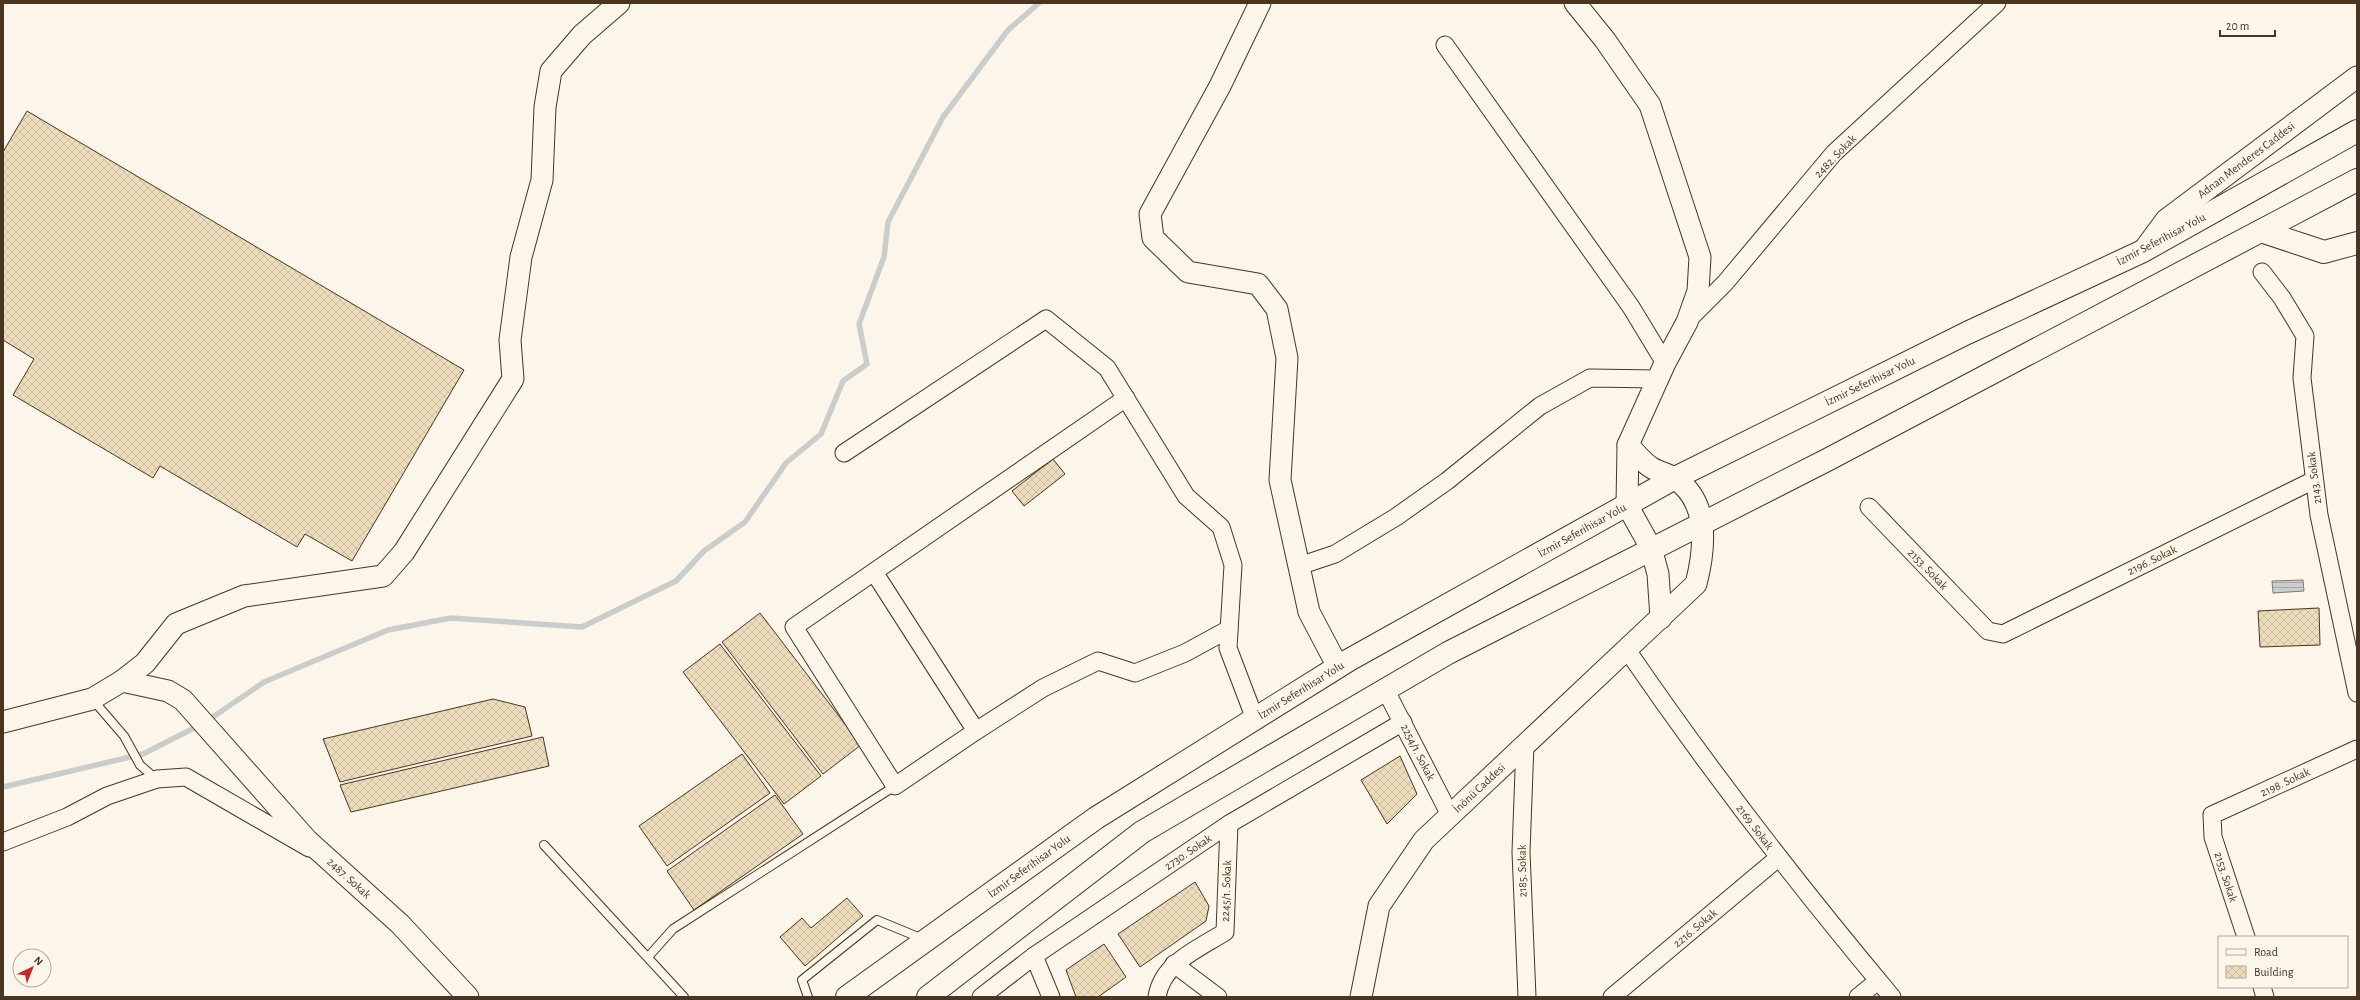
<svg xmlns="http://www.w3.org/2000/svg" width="2360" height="1000" viewBox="0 0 2360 1000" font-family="'Alegreya Sans',sans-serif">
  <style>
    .water { fill: url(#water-rules); stroke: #887966 }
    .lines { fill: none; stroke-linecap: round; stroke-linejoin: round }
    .stream { stroke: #c9cecd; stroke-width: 5.5 }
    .building { fill: url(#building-cross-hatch); stroke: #4a3520 }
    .service-casing { stroke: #4a3520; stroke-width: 10 }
    .minor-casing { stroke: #4a3520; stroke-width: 19 }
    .tertiary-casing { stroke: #4a3520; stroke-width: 23 }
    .primary-casing { stroke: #4a3520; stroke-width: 24 }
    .service { stroke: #fbf6e9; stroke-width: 8 }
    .minor { stroke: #fbf6e9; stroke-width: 17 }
    .tertiary { stroke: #fbf6e9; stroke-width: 21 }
    .primary { stroke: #fbf6e9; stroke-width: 22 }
    .labels { text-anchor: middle; stroke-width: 3; stroke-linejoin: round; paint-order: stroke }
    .street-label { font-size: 12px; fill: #4a3520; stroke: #fbf6e9 }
  </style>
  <defs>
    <pattern id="water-rules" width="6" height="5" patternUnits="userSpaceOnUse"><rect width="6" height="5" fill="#c9cecd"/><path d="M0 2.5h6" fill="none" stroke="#a5a8a6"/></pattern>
    <pattern id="building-cross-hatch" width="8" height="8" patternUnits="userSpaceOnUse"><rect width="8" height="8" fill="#ecdcbc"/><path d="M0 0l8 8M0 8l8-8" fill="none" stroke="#ccbda1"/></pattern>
  </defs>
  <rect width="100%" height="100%" fill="#fbf6e9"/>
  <!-- water -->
  <polygon class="water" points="2303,580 2304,591 2273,593 2272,581"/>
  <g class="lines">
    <!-- stream -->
    <g class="stream">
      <polyline points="207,721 264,682 388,630 451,618 582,627 676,581 704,551 745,522 786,463 821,434 843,381 867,364 859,324 884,257 888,222 943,117 1008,30 1039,3"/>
      <polyline points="3,787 143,754 200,725"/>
    </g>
  </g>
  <!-- building -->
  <g class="building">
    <polygon points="27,111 464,370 352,561 305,534 297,547 160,466 153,478 13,395 34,359 3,340 3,152"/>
    <polygon points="1053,459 1065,474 1024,506 1012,491"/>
    <polygon points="2319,608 2320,645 2260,647 2258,611"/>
    <polygon points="760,613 861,745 823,774 722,642"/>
    <polygon points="720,644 821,776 784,804 683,672"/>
    <polygon points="493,699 525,707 532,736 340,782 323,739"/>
    <polygon points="543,737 549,766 351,812 340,785"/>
    <polygon points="742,754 770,793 667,866 639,826"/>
    <polygon points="1400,756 1417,794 1387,824 1361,780"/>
    <polygon points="775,795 803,834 694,910 667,871"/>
    <polygon points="1195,882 1209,906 1206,921 1140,967 1118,934"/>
    <polygon points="847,898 863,916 805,966 780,937 802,918 811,928"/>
    <polygon points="1104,944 1126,977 1098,997 1076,997 1066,970"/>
  </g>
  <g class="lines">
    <!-- service casing -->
    <g class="service-casing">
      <g id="service">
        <polyline points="93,700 124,736 140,765 156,779"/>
        <polyline points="544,845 684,997"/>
        <polyline points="648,957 673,929 895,786"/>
        <polyline points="808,997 802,980 877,920 923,939"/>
      </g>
    </g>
    <!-- minor casing -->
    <g class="minor-casing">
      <g id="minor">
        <polyline points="1445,45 1631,307 1665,363"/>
        <polyline points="2262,272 2282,298 2305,336 2302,378 2319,515 2357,693"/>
        <polyline points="1688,320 1725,283 1834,153 1997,3"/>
        <polyline points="844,453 1046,319 1107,368 1186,496 1221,527 1233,565 1228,648 1255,719"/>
        <polyline points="1869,507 1988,631 2003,634 2314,480"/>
        <polyline points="1299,566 1335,554 1396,517 1447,481 1540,406 1590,378 1657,379"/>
        <polyline points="874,572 976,731 895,786 794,627 1126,398"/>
        <path d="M1627 650C1710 771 1798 885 1892 997"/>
        <polyline points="1385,689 1450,815"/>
        <polyline points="976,731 1043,688 1098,661 1135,673 1185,653 1229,629"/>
        <polyline points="1525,744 1521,852 1527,997"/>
        <polyline points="3,842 67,817 107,796 157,779 186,777 309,848"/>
        <polyline points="2246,937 2213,837 2212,815 2357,749"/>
        <polyline points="1034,956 1051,997"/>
        <polyline points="1174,964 1218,997"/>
        <polyline points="2262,987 2265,997"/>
        <polyline points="981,997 1034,956 1229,824 1403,722"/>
        <path d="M1157 997C1162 963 1198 949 1225 932L1229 824"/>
        <polyline points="1612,997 1778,858"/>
        <polyline points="1858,997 1878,981"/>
      </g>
    </g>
    <!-- tertiary casing -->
    <g class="tertiary-casing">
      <g id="tertiary">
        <polyline points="1260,3 1220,86 1150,214 1153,238 1188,272 1258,284 1277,309 1287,358 1280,480 1309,612 1338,667"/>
        <polyline points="1575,3 1605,40 1650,105 1700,257 1698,291 1687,322 1665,363 1628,445 1627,505 1651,548 1658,574 1661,618"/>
        <polyline points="2143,251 2166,220 2357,77"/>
        <polyline points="122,681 145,663 176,624 244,596 383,576 404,552 513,379 510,340 521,257 542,180 545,107 551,71 582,35 619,3"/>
        <polyline points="3,722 92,699 122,681 168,691 183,700 307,840 400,924 468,997"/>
        <path d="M1361 997 1379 906 1424 840 1696 584C1705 549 1710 501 1674 478 1667 474 1659 472 1652 468 1643 463 1635 452 1628 445"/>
      </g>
    </g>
    <!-- primary casing -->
    <g class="primary-casing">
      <g id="primary">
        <polyline points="2261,231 2324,252 2357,243"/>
        <polyline points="847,997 1096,818 1349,660 1675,478 1967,333 2143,251 2357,131"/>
        <polyline points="928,997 1142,832 1448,653 1827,460 2357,180"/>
      </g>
    </g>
    <!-- service -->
    <use href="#service" class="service"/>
    <!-- minor -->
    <use href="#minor" class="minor"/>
    <!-- tertiary -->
    <use href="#tertiary" class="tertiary"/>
    <!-- primary -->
    <use href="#primary" class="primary"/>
  </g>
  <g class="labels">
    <!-- street labels -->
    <g class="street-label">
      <text transform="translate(1835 156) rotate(-46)" y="4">2482. Sokak</text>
      <text transform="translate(2246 160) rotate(-37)" y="4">Adnan Menderes Caddesi</text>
      <text transform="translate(2161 239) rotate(-28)" y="4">İzmir Seferihisar Yolu</text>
      <text transform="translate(1870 381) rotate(-26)" y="4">İzmir Seferihisar Yolu</text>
      <text transform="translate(2314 478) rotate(-97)" y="4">2143. Sokak</text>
      <text transform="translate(1582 530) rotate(-29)" y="4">İzmir Seferihisar Yolu</text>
      <text transform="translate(2152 560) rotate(-26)" y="4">2196. Sokak</text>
      <text transform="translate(1928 569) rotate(46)" y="4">2153. Sokak</text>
      <text transform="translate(1301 690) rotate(-32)" y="4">İzmir Seferihisar Yolu</text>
      <text transform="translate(1418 752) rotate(63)" y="4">2254/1. Sokak</text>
      <text transform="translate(2285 782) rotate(-25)" y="4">2198. Sokak</text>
      <text transform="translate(1479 788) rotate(-43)" y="4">İnönü Caddesi</text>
      <text transform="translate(1755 827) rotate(53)" y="4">2169. Sokak</text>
      <text transform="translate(1188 852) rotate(-34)" y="4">2730. Sokak</text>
      <text transform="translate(1029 866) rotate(-36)" y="4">İzmir Seferihisar Yolu</text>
      <text transform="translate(1522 871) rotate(-91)" y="4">2185. Sokak</text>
      <text transform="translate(2226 877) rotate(72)" y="4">2153. Sokak</text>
      <text transform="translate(349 878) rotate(42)" y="4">2487. Sokak</text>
      <text transform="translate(1226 891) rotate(-88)" y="4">2245/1. Sokak</text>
      <text transform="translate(1695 928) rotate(-40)" y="4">2216. Sokak</text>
    </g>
  </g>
  <!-- border -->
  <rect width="2360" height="1000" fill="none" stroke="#4a3520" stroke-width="8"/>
  <!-- legend -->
  <rect x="2218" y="936" width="130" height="52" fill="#fbf6e9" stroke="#b4a999"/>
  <rect x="2226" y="949" width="20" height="6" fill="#fbf6e9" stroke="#b4a999"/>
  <text x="2254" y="956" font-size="12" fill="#4a3520">Road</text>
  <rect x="2226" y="966" width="20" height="12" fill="url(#building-cross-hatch)" stroke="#b4a999"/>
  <text x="2254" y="976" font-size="12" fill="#4a3520">Building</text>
  <!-- north arrow -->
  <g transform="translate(32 968) rotate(43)"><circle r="19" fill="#fbf6e9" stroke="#b4a999"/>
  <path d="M0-3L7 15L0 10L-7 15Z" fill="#c62828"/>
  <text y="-6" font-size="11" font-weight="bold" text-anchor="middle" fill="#4a3520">N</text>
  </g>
  <!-- scale -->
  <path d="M2220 30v6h55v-6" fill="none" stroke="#4a3520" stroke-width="2"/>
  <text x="2226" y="30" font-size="12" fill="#4a3520" stroke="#fbf6e9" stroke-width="3" paint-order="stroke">20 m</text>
</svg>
